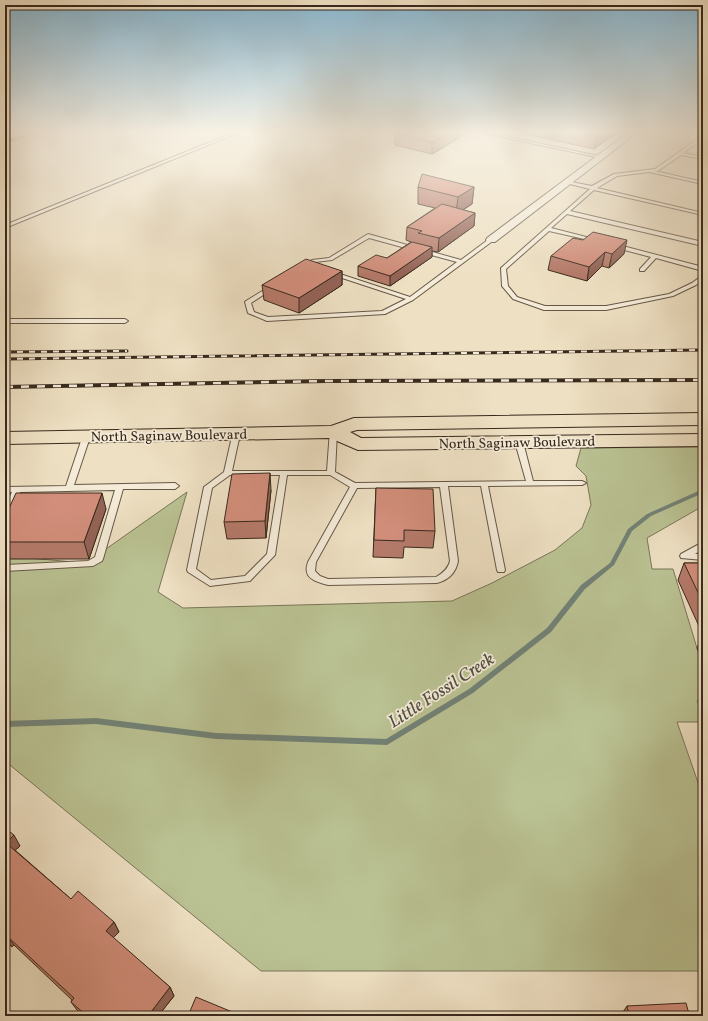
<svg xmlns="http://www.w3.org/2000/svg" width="708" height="1021" viewBox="0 0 708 1021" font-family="Vollkorn,serif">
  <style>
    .green { fill: #bac293; stroke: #797658 }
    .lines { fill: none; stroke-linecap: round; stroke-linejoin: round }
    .stream { fill: #728277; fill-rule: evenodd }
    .lane-casing { stroke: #665746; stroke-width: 2 }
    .street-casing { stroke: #665746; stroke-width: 2 }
    .primary-casing { stroke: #38291d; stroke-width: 2 }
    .lane { fill: #f4ebd8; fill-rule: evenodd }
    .street { fill: #f4ebd8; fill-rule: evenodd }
    .primary { fill: #eee0c3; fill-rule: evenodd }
    .rail-far2-casing { stroke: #38291d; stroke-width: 2.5 }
    .rail-far1-casing { stroke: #38291d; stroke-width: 3 }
    .rail-casing { stroke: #38291d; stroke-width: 4 }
    .rail-far2 { stroke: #f4ebd8; stroke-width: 1.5; stroke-dasharray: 5; stroke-linecap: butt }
    .rail-far1 { stroke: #f4ebd8; stroke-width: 2; stroke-dasharray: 6; stroke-linecap: butt }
    .rail { stroke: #f4ebd8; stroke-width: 2.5; stroke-dasharray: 8; stroke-linecap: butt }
    .wall { fill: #b57a6a; stroke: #38291d }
    .shaded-wall { fill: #936356; stroke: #38291d }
    .building { fill: #d28e7b; stroke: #38291d }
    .labels { text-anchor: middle; stroke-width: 3.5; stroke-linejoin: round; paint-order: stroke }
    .street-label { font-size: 14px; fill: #38291d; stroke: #f4ebd8 }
    .near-water-label { font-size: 18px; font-style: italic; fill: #504e42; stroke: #f4ebd8 }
  </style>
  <rect width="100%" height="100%" fill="#eee0c3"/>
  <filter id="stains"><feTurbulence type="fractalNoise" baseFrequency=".005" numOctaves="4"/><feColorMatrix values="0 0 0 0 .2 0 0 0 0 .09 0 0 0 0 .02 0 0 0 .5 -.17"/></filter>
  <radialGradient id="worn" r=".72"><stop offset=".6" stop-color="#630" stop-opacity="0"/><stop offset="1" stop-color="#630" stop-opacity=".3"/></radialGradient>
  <!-- green -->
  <polygon class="green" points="703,447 703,506 647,538 652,569 673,569 703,668 703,697 697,701 703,712 703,722 677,722 703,797 703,971 261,971 5,761 5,556 86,563 187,492 158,592 183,608 452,601 492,583 555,550 582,528 591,505 586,476 576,466 581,448"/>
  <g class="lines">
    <!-- stream -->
    <polygon class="stream" points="703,489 703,493 651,516 632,531 614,565 585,589 551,632 473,693 387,745 216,739 96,724 5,727 5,721 96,718 216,733 386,739 469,689 547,628 581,585 610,563 628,529 647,514"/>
    <!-- lane casing -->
    <g class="lane-casing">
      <g id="lane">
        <polygon points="235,132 240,132 5,228 5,225"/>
        <polygon points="479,132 485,132 603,157 601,158"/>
        <polygon points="702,136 703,136 703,139 683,153 703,157 703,159 681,155 658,171 655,171 703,182 703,184 649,172 617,176 597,188 703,213 703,215 594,190 570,211 703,242 703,246 567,214 551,228 598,240 598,242 549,231 506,269 508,286 517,297 545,306 606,306 669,294 692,283 703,275 703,280 696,285 673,296 606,310 544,310 513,299 502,286 501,268 590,189 566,183 566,181 592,186 614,174 655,169"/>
        <polygon points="368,234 461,260 489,239 494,240 413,300 385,314 267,321 248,313 245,302 246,301 272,285 274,286 274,288 251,303 254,312 268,317 382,311 406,299 330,274 330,272 334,272 410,297 457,262 369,238 332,260 315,262 305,269 302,267 312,260 329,258"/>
        <polygon points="615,244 703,267 703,271 656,258 644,271 640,271 640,269 651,257 613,247 613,245"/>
        <polygon points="5,319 125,319 128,321 125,323 5,323"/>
        <path d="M330 430H336L337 432 335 472 355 483 526 481 515 442 519 440 523 442 533 481H582L586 483 582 485 488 486 505 570 504 572H498L497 570 481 486H448L458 561C456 573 448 580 437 583L328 585C321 583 308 580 307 572 306 569 307 565 308 562L350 487 330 475H287L275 555 250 581 210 586 188 572 187 570 204 487 224 472 233 432H236L240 434 232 471H327ZM230 475H280L267 554 245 576 211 580 196 569 212 488ZM440 487 450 561C448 569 443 573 436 577L328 579 320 576 315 571 316 562 357 488Z"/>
        <polygon points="83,435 89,435 90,437 74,485 175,483 179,486 175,489 123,489 103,559 102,561 93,566 5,571 5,565 88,561 95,557 115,490 20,492 9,516 5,519 5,507 12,492 5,493 5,487 66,486"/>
        <polygon points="703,542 703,549 695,554 703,554 703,560 681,558 680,556 681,554"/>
      </g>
    </g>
    <!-- street casing -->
    <g class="street-casing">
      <polygon id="street" points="629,132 638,132 495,242 487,242 486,240 487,238"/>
    </g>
    <!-- primary casing -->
    <g class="primary-casing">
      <polygon id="primary" points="703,413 703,425 357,430 350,432 361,438 703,434 703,446 358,450 330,438 5,444 5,432 331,426 354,418"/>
    </g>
    <!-- lane -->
    <use href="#lane" class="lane"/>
    <!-- street -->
    <use href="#street" class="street"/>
    <!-- primary -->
    <use href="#primary" class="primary"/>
    <!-- rail-far2 casing -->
    <g class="rail-far2-casing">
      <polyline id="rail-far2" points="5,142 36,132"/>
    </g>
    <!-- rail-far1 casing -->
    <g class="rail-far1-casing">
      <g id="rail-far1">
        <polyline points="5,352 127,351"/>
        <polyline points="5,359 703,350"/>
      </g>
    </g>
    <!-- rail casing -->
    <g class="rail-casing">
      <polyline id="rail" points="5,387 327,381 703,380"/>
    </g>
    <!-- rail-far2 -->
    <use href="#rail-far2" class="rail-far2"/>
    <!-- rail-far1 -->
    <use href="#rail-far1" class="rail-far1"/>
    <!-- rail -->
    <use href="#rail" class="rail"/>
  </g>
  <!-- wall -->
  <g class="wall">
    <polygon points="398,132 460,132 459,138 432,154 395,145 395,133"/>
    <polygon points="521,132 616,132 615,134 594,149 521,133"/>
    <polygon points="418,187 474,187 472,204 463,210 475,213 474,226 438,252 432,251 432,257 390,286 358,276 358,266 387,258 411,242 406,240 407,227 435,208 418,204"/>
    <polygon points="583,240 624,254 609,268 602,266 587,281 548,270 551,256"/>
    <polygon points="342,271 342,285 299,313 264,300 262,285"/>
    <polygon points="376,488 435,531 433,548 404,547 403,558 373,557"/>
    <polygon points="271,490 266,538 227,539 224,522"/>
    <polygon points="106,509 89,559 5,559 5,517"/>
    <polygon points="684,563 703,563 703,661 697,648 703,635 678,580"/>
    <polygon points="5,828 20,846 15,850 71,899 114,922 119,932 113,938 170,987 174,996 158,1016 83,1016 77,1010 71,1002 72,1000 14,945 12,947 5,941"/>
    <polygon points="627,1006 689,1014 703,1016 622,1016 621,1015"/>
  </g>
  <!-- shaded-wall -->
  <g class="shaded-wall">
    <polygon points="451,132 460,132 459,138 432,154 432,142"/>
    <polygon points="600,132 616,132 615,134 594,149 597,133"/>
    <polygon points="474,187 472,204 456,214 458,197"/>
    <polygon points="475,213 474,226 438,252 439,238"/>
    <polygon points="627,240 624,254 609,268 612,254"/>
    <polygon points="432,247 432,257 390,286 390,276"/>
    <polygon points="605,252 602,266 587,281 589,267"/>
    <polygon points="342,271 342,285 299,313 299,298"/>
    <polygon points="270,473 271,490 266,538 265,521"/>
    <polygon points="102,493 106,509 89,559 84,542"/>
    <polygon points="14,835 20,846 12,853 6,843"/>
    <polygon points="114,922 119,932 110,941 106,931"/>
    <polygon points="7,936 14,945 12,947 5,938"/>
    <polygon points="170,987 174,996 158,1016 148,1016"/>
  </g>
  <!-- building -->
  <g class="building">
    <polygon points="398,132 451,132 432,142 395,133"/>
    <polygon points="589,132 600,132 597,133"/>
    <polygon points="422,174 474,187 458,197 418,187"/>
    <polygon points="442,204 475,213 439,238 418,233 422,231 407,227"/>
    <polygon points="593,232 627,240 612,254 605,252 589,267 551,256 573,238 583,240"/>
    <polygon points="412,242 432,247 390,276 358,266 376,255 387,258"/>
    <polygon points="306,259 342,271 299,298 262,285"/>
    <polygon points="270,473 265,521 224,522 232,474"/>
    <polygon points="376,488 433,489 435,531 404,530 404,541 374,540"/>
    <polygon points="16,493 102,493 84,542 5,542 5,517"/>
    <polygon points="684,563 703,563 703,603"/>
    <polygon points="5,828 14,835 6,843 71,899 78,891 114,922 106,931 170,987 148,1016 87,1016 71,1002 74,998 7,936 5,937"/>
    <polygon points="196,997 242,1016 188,1016"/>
    <polygon points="686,1003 689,1014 703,1014 703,1016 629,1016 627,1006"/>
  </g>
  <!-- sky -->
  <linearGradient id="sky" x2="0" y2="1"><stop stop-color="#88b8d3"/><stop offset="0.48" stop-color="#f7f1e4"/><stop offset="1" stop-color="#f7f1e4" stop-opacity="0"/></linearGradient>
  <rect width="708" height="275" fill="url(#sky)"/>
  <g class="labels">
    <!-- street labels -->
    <g class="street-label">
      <text transform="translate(169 435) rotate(-1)" y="5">North Saginaw Boulevard</text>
      <text transform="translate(517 442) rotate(-1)" y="5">North Saginaw Boulevard</text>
    </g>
    <!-- near-water labels -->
    <g class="near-water-label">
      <text transform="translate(441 690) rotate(-33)" y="6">Little Fossil Creek</text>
    </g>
  </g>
  <!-- margin -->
  <rect width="708" height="1021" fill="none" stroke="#eee0c3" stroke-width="20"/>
  <rect x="6" y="6" width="696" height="1009" fill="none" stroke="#38291d" stroke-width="2"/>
  <rect x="10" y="10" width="688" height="1001" fill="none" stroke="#38291d"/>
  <rect width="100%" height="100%" filter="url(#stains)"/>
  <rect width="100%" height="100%" fill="url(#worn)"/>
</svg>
